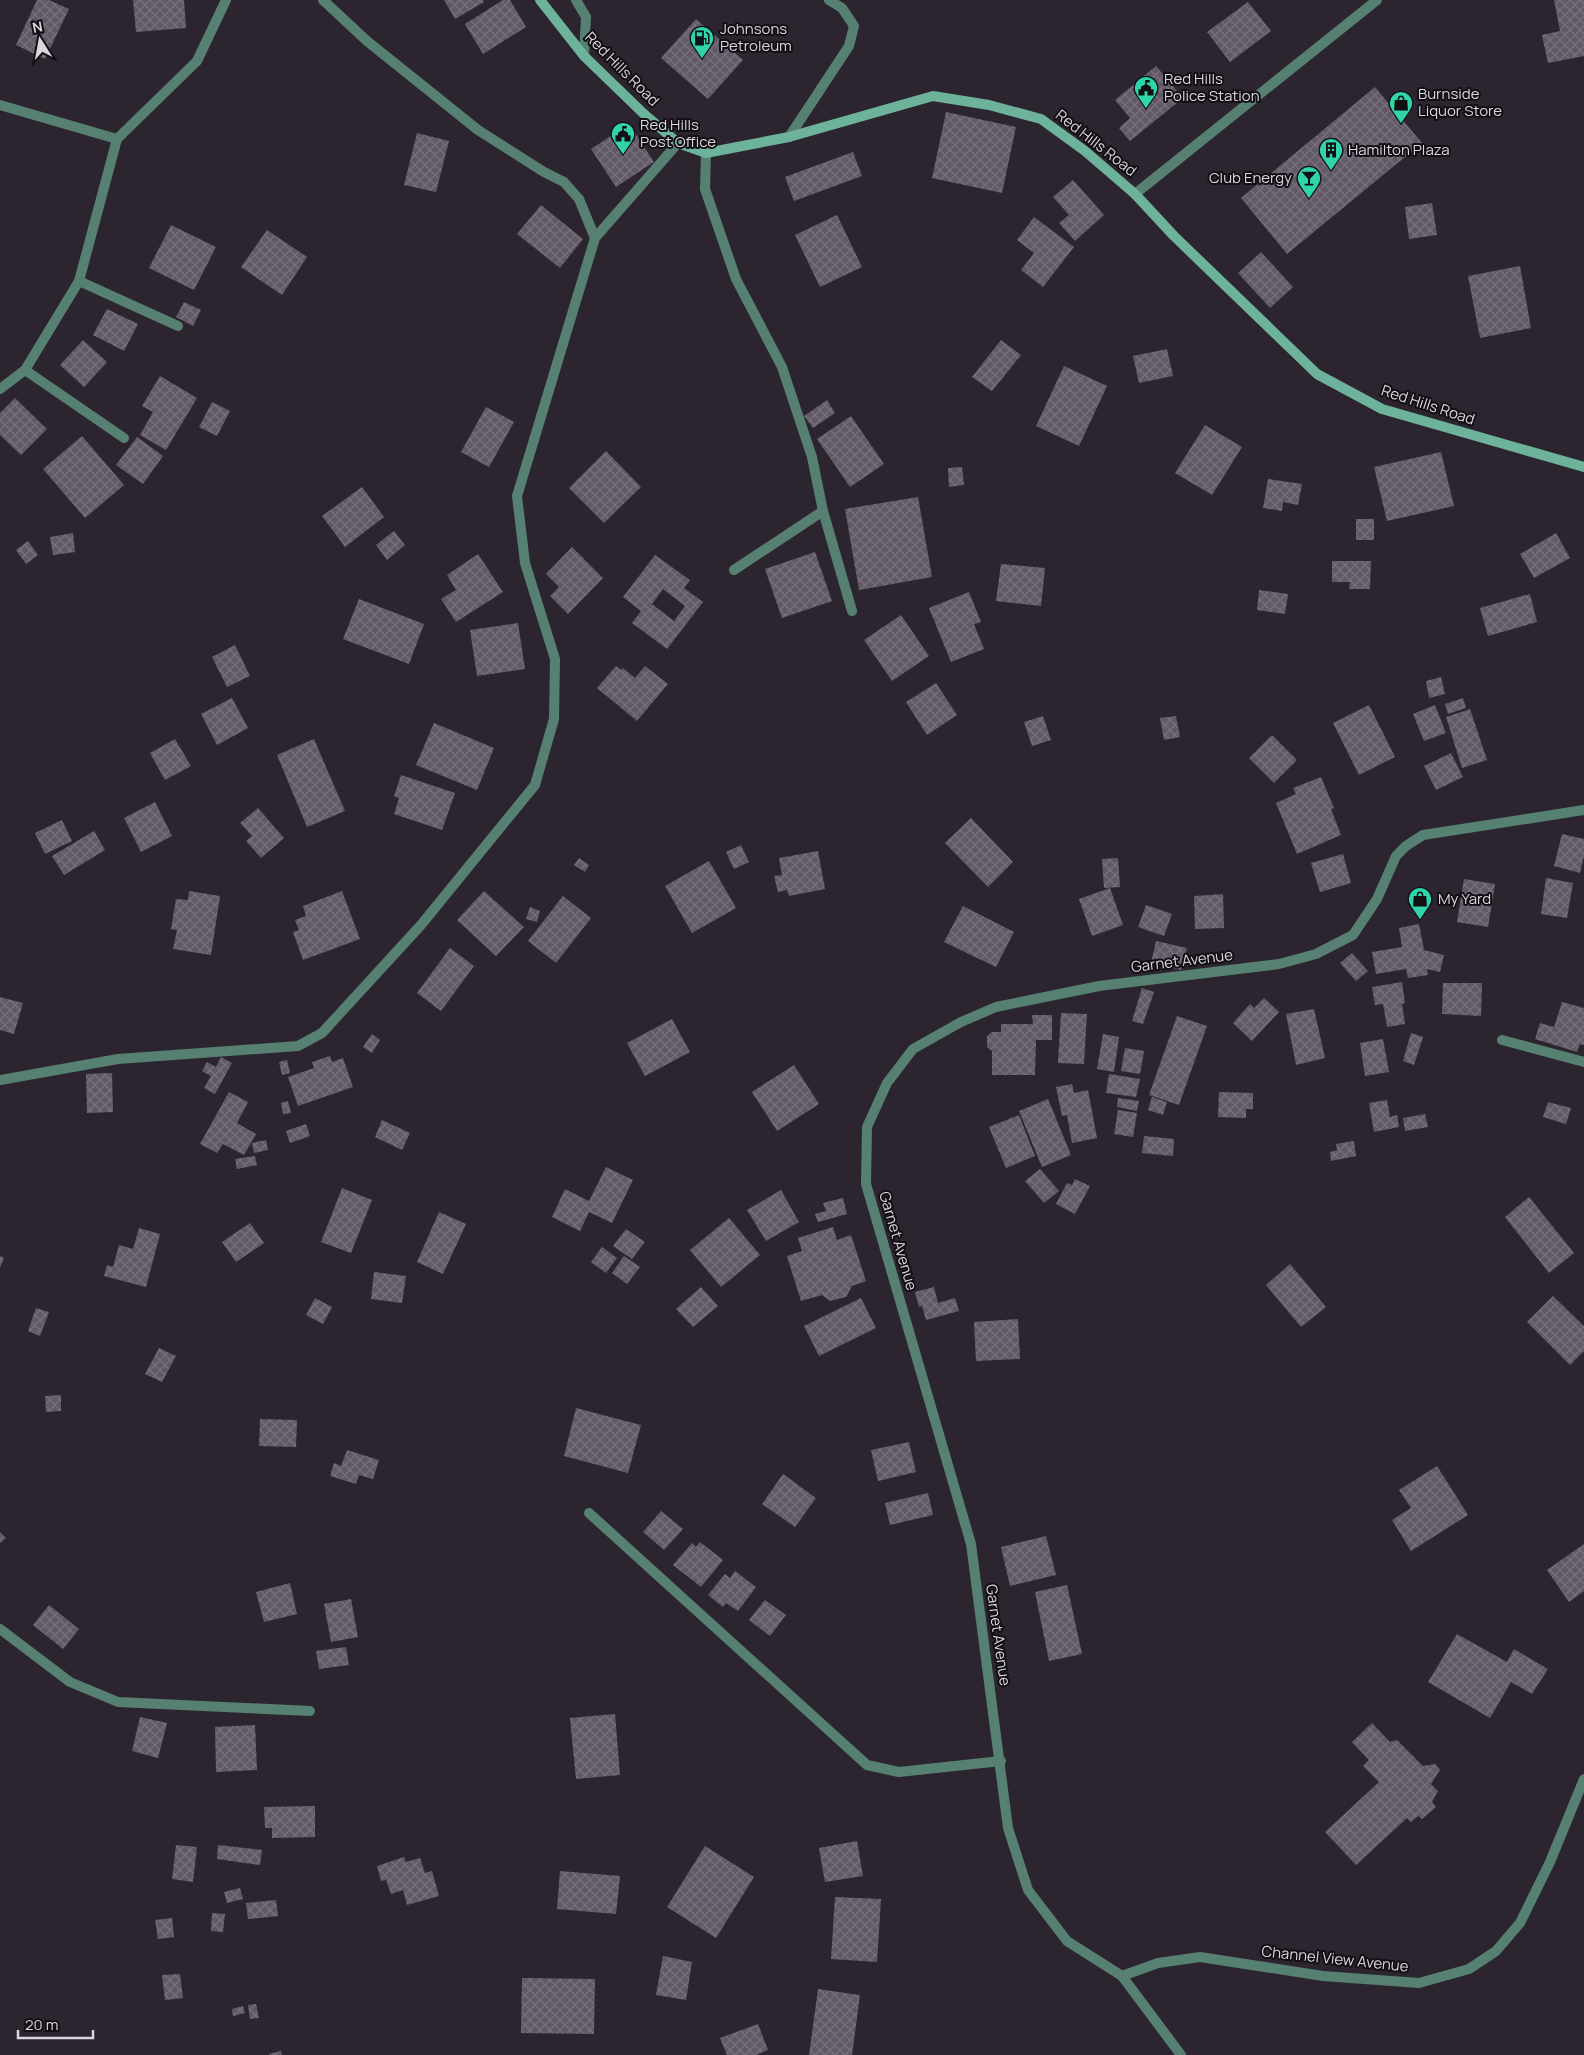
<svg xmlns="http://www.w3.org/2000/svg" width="1584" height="2055" viewBox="0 0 1584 2055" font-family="Manrope,sans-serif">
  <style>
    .building { fill: url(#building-cross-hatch); fill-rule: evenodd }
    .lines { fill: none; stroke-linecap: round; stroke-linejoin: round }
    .service { stroke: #568071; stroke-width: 10 }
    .minor { stroke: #568071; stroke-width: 10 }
    .secondary { stroke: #6db29a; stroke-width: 10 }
    .labels { text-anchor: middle; stroke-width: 4; stroke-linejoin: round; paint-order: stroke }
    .poi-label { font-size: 15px; fill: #dbd6de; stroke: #120f14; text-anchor: start }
    .street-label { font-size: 15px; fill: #dbd6de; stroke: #120f14 }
  </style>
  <defs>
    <pattern id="building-cross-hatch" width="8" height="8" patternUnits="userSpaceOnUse" patternTransform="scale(1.25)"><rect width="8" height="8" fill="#615966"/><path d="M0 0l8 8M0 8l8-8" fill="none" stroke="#77707b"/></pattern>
  </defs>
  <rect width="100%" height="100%" fill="#2c2530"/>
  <!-- building -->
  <g class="building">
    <polygon points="37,0 49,0 69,9 45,59 16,45"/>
    <polygon points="133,0 184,0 186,28 136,32"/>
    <polygon points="444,0 483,0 484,2 455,19"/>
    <polygon points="503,0 510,0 526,27 483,54 465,24"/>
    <polygon points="1554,0 1584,0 1584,56 1548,63 1542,35 1560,31"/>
    <polygon points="1248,2 1271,31 1230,62 1207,32"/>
    <polygon points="696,19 743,60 708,99 661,58"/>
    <polygon points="1156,66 1183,98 1130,141 1119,128 1130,118 1115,100"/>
    <polygon points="1375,87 1422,143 1287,254 1241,198"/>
    <polygon points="946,112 1016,127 1002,193 932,178"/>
    <polygon points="629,124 654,162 616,187 591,149"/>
    <polygon points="417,133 449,141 436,192 404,185"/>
    <polygon points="853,152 862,176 794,201 785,177"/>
    <polygon points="1073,180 1104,215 1075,241 1059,223 1069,215 1053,197"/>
    <polygon points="1432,203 1437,235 1409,239 1405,207"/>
    <polygon points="541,205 583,239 560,268 517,234"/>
    <polygon points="837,215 862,267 820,287 795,235"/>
    <polygon points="1034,217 1074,247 1043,287 1021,270 1034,253 1017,240"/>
    <polygon points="171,225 216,247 194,290 149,268"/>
    <polygon points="267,230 307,257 282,295 241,267"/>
    <polygon points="1261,252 1293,287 1270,308 1238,273"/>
    <polygon points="1520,266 1531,328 1480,338 1468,276"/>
    <polygon points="184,302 201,310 193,326 176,317"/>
    <polygon points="107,309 138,324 124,351 93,335"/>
    <polygon points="83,340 107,362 84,387 60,365"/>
    <polygon points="1001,340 1021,355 992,391 972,377"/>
    <polygon points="1167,349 1173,376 1139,383 1133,356"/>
    <polygon points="1064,366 1107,386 1079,446 1036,426"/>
    <polygon points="160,376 197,398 166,450 140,435 153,412 142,406"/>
    <polygon points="15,398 47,429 21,455 0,435 0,413"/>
    <polygon points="827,400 835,413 813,428 804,416"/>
    <polygon points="212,402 230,411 217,436 199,427"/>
    <polygon points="486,407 514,422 489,467 461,452"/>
    <polygon points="851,416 884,464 850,487 817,439"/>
    <polygon points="1205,425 1242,447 1212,495 1175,473"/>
    <polygon points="82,436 124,485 85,518 43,469"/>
    <polygon points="137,437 163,456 143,484 116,465"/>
    <polygon points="606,451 641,487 604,523 569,488"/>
    <polygon points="1441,452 1454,506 1387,521 1374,467"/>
    <polygon points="962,467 964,485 949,487 948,468"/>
    <polygon points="1268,479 1302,484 1298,505 1283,502 1282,511 1263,508"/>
    <polygon points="362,487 384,517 345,547 322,516"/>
    <polygon points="918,497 932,577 859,590 845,509"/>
    <rect x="1356" y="519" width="18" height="21"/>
    <polygon points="394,531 405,545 387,560 376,545"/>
    <polygon points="73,533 75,552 53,555 50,537"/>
    <polygon points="1556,533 1570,558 1534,578 1520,554"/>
    <polygon points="28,541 38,555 26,564 16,550"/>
    <polygon points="572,547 603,578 568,614 550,596 559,587 546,574"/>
    <polygon points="815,552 832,601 782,618 765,569"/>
    <polygon points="478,554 503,592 456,622 441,599 456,590 447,575"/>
    <path d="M655 555 690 580 684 588 703 602 667 649 632 623 641 611 623 597ZM663 589 685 606 674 621 652 604Z"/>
    <polygon points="1332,561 1371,561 1370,589 1349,589 1350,582 1332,582"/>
    <polygon points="1001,564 1045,568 1041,606 996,601"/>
    <polygon points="1259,590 1288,594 1285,614 1257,610"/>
    <polygon points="969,592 981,622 974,624 984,649 951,662 929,608"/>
    <polygon points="1530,594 1537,622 1488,636 1480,608"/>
    <polygon points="359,599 424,624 409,664 343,639"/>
    <polygon points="901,615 929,656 892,681 864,640"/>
    <polygon points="518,623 525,669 477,676 470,630"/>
    <polygon points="235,645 250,676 227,687 212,657"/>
    <polygon points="616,666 621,670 623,668 635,678 645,666 668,684 637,721 597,688"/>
    <polygon points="1441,677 1445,694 1429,698 1426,681"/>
    <polygon points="936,683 957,715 927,735 906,702"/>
    <polygon points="232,698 248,728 217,745 201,714"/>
    <polygon points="1463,698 1466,708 1448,714 1445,704"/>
    <polygon points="1369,705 1395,757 1359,775 1333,723"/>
    <polygon points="1435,705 1446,733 1424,741 1413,714"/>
    <polygon points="1470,709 1487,760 1462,768 1446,717"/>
    <polygon points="1043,716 1051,740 1032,746 1024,722"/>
    <polygon points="1176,716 1180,737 1164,740 1160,718"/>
    <polygon points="434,723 494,748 477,790 416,765"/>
    <polygon points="1272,735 1297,760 1274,783 1249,758"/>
    <polygon points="175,739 191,766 165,780 150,753"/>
    <polygon points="314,739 345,811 307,827 277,755"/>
    <polygon points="1451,753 1463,777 1436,790 1424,766"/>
    <polygon points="401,775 455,793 442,830 394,814 399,798 394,796"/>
    <polygon points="1321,777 1334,808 1331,809 1341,835 1297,854 1276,803 1296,794 1293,788"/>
    <polygon points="155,802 172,836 141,852 124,818"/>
    <polygon points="258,808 284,838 261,858 246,841 252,836 240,823"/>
    <polygon points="971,818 1013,862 988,887 945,843"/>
    <polygon points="62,820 72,841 45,854 35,833"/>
    <polygon points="94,831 105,850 64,875 52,856"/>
    <polygon points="1562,834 1584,839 1584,856 1580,873 1554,866"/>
    <polygon points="741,845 749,862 734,869 726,852"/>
    <polygon points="818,851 825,889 789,896 787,890 778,892 774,876 782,875 779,858"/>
    <polygon points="1343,854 1351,883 1320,892 1311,863"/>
    <polygon points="579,858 589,865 585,872 574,865"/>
    <polygon points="1118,858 1120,887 1104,888 1102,859"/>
    <polygon points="709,861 736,908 692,933 665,886"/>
    <polygon points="1546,878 1573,883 1567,918 1541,914"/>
    <polygon points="1464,879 1495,884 1488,927 1457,922"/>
    <polygon points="1110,888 1123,925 1092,936 1079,899"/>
    <polygon points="189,891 220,896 211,955 173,949 177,930 171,929 176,899 188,900"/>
    <polygon points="342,891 360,939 303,960 293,932 299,930 295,920 306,916 303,906"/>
    <polygon points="484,891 524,927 496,956 457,920"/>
    <polygon points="1223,894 1224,928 1195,929 1194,896"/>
    <polygon points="563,896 591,918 556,963 528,941"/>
    <polygon points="1146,905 1172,914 1164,936 1138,927"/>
    <polygon points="963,906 1014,932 996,967 944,942"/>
    <polygon points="530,907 540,911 537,922 526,919"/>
    <polygon points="1419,924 1424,950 1444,955 1440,972 1427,969 1428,975 1408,978 1406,969 1376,974 1372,952 1402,947 1399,928"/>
    <polygon points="1156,941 1187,948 1181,970 1151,963"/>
    <polygon points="450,948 474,966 441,1011 417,993"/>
    <polygon points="1352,953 1368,971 1356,981 1340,963"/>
    <polygon points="1402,982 1405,1003 1402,1004 1405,1024 1387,1027 1383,1004 1375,1005 1372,987"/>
    <polygon points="1443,983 1482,983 1481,1016 1442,1014"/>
    <polygon points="1142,988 1154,992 1143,1024 1132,1021"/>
    <polygon points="0,997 23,1003 14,1034 0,1030"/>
    <polygon points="1264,998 1279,1012 1252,1041 1233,1023 1250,1004 1254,1008"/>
    <polygon points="1562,1002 1584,1008 1584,1045 1580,1044 1577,1052 1535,1039 1540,1023 1554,1027"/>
    <polygon points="1314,1009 1325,1058 1296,1065 1286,1014"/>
    <polygon points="1061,1013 1087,1014 1084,1064 1058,1063"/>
    <polygon points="1032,1015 1052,1015 1052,1040 1036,1040 1035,1075 992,1075 992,1051 987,1047 987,1036 992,1032 1001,1032 1001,1024 1033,1024"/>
    <polygon points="1177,1016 1207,1026 1179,1105 1149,1095"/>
    <polygon points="672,1019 690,1052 645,1076 627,1043"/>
    <polygon points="1411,1033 1423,1037 1414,1065 1403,1061"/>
    <polygon points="372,1034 380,1040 372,1053 363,1047"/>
    <polygon points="1103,1034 1119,1037 1114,1072 1097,1069"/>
    <polygon points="1383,1039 1389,1072 1365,1076 1360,1043"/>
    <polygon points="1125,1048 1144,1051 1140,1074 1121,1071"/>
    <polygon points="330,1056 332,1062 343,1058 353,1087 298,1106 288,1077 314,1068 312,1062"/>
    <polygon points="221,1057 232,1063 215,1094 204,1088 211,1076 202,1071 207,1062 216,1067"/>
    <polygon points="287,1060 290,1073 282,1075 279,1062"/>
    <polygon points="794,1065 819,1104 777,1131 752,1092"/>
    <polygon points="112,1073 113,1112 87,1113 86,1074"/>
    <polygon points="1109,1074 1140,1079 1136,1097 1106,1093"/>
    <polygon points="1072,1084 1074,1093 1088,1090 1097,1138 1072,1143 1067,1115 1062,1116 1056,1087"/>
    <polygon points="229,1092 248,1102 237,1123 256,1134 244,1155 223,1144 217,1153 200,1144"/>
    <polygon points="1219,1092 1253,1093 1253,1109 1246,1109 1246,1118 1218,1117"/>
    <polygon points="1152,1097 1167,1102 1163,1115 1148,1110"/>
    <polygon points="1118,1098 1139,1101 1137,1111 1117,1107"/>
    <polygon points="1048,1099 1071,1155 1042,1167 1019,1111"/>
    <polygon points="1387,1100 1390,1117 1397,1115 1399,1127 1374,1132 1369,1103"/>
    <polygon points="288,1101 291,1113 283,1114 281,1103"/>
    <polygon points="1548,1102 1571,1108 1566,1124 1543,1117"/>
    <polygon points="1118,1110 1137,1113 1133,1137 1114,1134"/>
    <polygon points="1425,1114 1428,1127 1405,1131 1403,1118"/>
    <polygon points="1019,1115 1035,1156 1006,1168 989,1127"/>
    <polygon points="382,1120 410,1133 402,1150 375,1137"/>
    <polygon points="306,1124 310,1136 290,1143 286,1131"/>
    <polygon points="1144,1136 1174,1139 1173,1156 1142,1153"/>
    <polygon points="266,1140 268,1150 254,1153 252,1143"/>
    <polygon points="1354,1141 1356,1156 1331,1161 1330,1152 1337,1150 1336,1144"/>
    <polygon points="255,1156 257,1165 237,1169 235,1159"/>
    <polygon points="606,1167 633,1180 612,1223 589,1212 580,1231 552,1217 565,1189 589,1201"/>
    <polygon points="1040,1169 1059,1191 1044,1203 1025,1181"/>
    <polygon points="1075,1179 1090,1186 1075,1214 1056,1204 1067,1183 1072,1185"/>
    <polygon points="342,1188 372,1200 351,1253 321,1242"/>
    <polygon points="781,1190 799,1222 766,1241 747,1210"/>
    <polygon points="1529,1197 1574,1253 1549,1273 1505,1217"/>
    <polygon points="843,1198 847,1214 818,1222 815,1214 826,1211 823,1203"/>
    <polygon points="439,1212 466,1224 443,1274 417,1262"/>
    <polygon points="729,1218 760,1255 721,1287 690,1250"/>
    <polygon points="250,1223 264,1243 236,1262 222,1242"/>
    <polygon points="833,1227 837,1240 851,1235 866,1281 852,1286 846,1297 830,1301 822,1295 801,1301 787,1256 802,1251 798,1238"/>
    <polygon points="139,1228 160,1234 146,1287 104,1276 107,1265 113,1267 119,1245 133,1249"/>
    <polygon points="626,1229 645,1242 632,1259 613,1246"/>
    <polygon points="602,1247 617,1258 606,1273 591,1262"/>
    <polygon points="0,1256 4,1258 0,1268"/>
    <polygon points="624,1256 640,1267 627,1284 612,1273"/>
    <polygon points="1290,1264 1326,1307 1301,1327 1266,1285"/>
    <polygon points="374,1272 406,1276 402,1303 371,1299"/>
    <polygon points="701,1287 718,1306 693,1327 676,1309"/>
    <polygon points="934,1287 938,1303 955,1298 959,1311 926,1320 922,1306 919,1307 915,1292"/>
    <polygon points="1553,1296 1584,1326 1584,1351 1570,1365 1527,1322"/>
    <polygon points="315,1298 332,1307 323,1324 306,1315"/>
    <polygon points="861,1298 876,1328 819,1356 804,1326"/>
    <polygon points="36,1308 49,1312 40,1336 28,1331"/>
    <polygon points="1018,1319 1020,1359 976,1361 974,1322"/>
    <polygon points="159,1348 176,1356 162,1382 145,1374"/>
    <polygon points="61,1395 61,1411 46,1412 45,1396"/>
    <polygon points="576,1408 641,1425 628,1473 564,1456"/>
    <polygon points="260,1419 297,1420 296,1447 259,1446"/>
    <polygon points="909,1442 916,1472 878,1481 871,1450"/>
    <polygon points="347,1450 379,1460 373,1479 359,1475 356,1484 330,1476 334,1463 341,1466"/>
    <polygon points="1437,1466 1468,1515 1411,1551 1392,1520 1411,1508 1399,1490"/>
    <polygon points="783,1474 816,1498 795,1527 762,1504"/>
    <polygon points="928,1493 933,1515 890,1525 885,1503"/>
    <polygon points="661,1511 683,1529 664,1550 643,1532"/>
    <polygon points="0,1532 6,1538 0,1543"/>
    <polygon points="1046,1536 1056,1575 1010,1586 1001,1547"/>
    <polygon points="700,1542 723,1560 701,1587 673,1565 692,1543 696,1547"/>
    <polygon points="1584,1544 1584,1591 1569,1602 1547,1570"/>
    <polygon points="735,1571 756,1587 738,1611 726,1603 723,1607 708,1595 725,1574 730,1578"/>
    <polygon points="290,1583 297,1614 264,1622 256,1592"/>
    <polygon points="1067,1585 1082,1654 1049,1661 1035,1592"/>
    <polygon points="351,1599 358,1637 331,1642 324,1604"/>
    <polygon points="765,1600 786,1615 770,1636 749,1620"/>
    <polygon points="49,1605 79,1629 63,1649 33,1625"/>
    <polygon points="1457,1634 1507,1662 1514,1649 1548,1669 1532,1694 1511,1682 1490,1718 1428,1682"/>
    <polygon points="346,1647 349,1665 319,1669 316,1651"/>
    <polygon points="615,1714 620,1775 576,1779 570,1718"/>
    <polygon points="140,1717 167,1723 158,1758 132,1751"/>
    <polygon points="1372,1723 1390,1742 1397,1740 1423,1766 1435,1764 1440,1770 1431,1784 1438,1791 1432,1802 1436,1807 1422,1819 1418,1816 1411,1822 1407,1818 1356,1865 1325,1832 1379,1782 1363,1766 1369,1760 1352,1742"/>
    <polygon points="255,1725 257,1770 216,1772 215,1727"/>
    <polygon points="315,1806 315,1837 272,1838 272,1828 265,1828 264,1807"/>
    <polygon points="857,1841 863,1876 825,1882 819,1848"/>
    <polygon points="176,1845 197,1847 193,1882 172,1879"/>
    <polygon points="218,1845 262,1850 260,1865 217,1859"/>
    <polygon points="705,1846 754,1877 716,1938 667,1907"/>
    <polygon points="404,1857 406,1862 420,1858 425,1873 432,1871 439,1896 407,1905 403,1890 391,1894 386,1880 381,1881 377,1866"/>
    <polygon points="560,1871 620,1876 616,1914 557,1909"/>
    <polygon points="240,1888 243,1899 227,1903 224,1892"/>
    <polygon points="835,1897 881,1899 877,1962 831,1959"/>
    <polygon points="276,1900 278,1916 248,1919 246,1903"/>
    <polygon points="212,1913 225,1914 223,1932 211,1931"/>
    <polygon points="172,1918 174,1937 158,1939 155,1920"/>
    <polygon points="663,1956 692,1962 686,2000 656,1995"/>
    <polygon points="180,1974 183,1998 165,2000 162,1975"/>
    <polygon points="522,1978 595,1979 594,2034 521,2033"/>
    <polygon points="818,1989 860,1995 852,2055 809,2055"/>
    <polygon points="256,2004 259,2018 250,2019 248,2005"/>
    <polygon points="243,2006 245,2013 233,2016 232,2009"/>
    <polygon points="758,2024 768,2050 756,2055 727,2055 720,2038"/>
    <polygon points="281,2051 282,2055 269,2055 269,2054"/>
  </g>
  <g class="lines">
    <!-- service -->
    <polyline class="service" points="789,137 849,46 854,26 842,8 829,0"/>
    <!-- minor -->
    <g class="minor">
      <polyline points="323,0 367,41 478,130 544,172 564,182 579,199 595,238"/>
      <polyline points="576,0 586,17 584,56"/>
      <polyline points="0,105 117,139"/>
      <polyline points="706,153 705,189 736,279 782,367 812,457 823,511 852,611"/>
      <polyline points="1135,194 1377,0"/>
      <polyline points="79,281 178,326"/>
      <polyline points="25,370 124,438"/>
      <polyline points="0,389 25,370 79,281 117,139 197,61 226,0"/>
      <polyline points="734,570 823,511"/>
      <polyline points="1502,1040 1584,1062"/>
      <polyline points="0,1080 118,1059 298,1046 322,1033 421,925 535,785 554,719 555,659 525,563 517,496 595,238 678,143"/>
      <polyline points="589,1513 867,1765 899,1772 1001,1761"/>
      <polyline points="0,1629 70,1682 118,1702 310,1711"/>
      <polyline points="1122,1976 1158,1963 1200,1957 1323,1976 1419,1983 1469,1969 1496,1951 1520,1923 1550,1862 1584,1779"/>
      <polyline points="1181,2055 1122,1976 1067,1941 1028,1890 1008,1828 971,1544 866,1184 867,1127 887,1083 913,1049 961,1022 996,1007 1099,986 1279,964 1316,954 1353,935 1377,899 1396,856 1406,846 1423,835 1584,810"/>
    </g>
    <!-- secondary -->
    <polyline class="secondary" points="540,0 584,56 644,114 678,143 706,153 789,137 933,96 989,105 1041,119 1085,151 1135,194 1174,236 1317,374 1382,409 1584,467"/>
  </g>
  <!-- icons -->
  <defs>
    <g id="fuel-pin" transform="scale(1.25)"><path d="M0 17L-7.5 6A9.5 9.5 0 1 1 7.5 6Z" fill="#2fd4aa" stroke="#120f14"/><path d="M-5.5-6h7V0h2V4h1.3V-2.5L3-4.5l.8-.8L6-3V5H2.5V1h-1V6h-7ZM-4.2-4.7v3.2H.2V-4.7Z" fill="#111"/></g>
    <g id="civic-pin" transform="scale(1.25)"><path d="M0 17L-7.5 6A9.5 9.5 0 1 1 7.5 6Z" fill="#2fd4aa" stroke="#120f14"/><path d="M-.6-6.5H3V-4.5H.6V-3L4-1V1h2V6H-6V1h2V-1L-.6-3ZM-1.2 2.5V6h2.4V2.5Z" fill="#111"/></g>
    <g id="shop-pin" transform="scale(1.25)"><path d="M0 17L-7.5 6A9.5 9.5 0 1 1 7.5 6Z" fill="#2fd4aa" stroke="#120f14"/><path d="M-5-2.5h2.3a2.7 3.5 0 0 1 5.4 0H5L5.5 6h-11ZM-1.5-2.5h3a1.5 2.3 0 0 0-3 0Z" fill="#111"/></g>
    <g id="building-pin" transform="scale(1.25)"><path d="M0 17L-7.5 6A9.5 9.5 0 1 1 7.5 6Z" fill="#2fd4aa" stroke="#120f14"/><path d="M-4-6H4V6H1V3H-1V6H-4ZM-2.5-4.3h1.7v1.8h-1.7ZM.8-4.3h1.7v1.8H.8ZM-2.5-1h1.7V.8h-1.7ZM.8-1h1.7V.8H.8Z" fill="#111"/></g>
    <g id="bar-pin" transform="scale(1.25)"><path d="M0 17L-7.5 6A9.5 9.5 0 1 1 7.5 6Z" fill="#2fd4aa" stroke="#120f14"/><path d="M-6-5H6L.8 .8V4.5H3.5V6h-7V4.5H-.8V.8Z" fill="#111"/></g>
  </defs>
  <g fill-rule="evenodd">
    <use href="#fuel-pin" x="702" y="38"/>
    <use href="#civic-pin" x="1146" y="88"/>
    <use href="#shop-pin" x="1401" y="103"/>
    <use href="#civic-pin" x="623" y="134"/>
    <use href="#building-pin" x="1331" y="150"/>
    <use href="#bar-pin" x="1309" y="178"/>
    <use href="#shop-pin" x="1420" y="899"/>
  </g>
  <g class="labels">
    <!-- poi labels -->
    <g class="poi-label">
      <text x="720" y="34">Johnsons<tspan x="720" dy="17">Petroleum</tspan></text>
      <text x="1164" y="84">Red Hills<tspan x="1164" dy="17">Police Station</tspan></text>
      <text x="1418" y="99">Burnside<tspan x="1418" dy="17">Liquor Store</tspan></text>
      <text x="640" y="130">Red Hills<tspan x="640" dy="17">Post Office</tspan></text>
      <text x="1348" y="155">Hamilton Plaza</text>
      <text x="1292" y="183" text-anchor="end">Club Energy</text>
      <text x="1438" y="904">My Yard</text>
    </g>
    <!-- street labels -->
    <g class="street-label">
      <text transform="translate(622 69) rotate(45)" y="5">Red Hills Road</text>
      <text transform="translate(1096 143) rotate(38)" y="5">Red Hills Road</text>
      <text transform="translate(1428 405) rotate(18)" y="5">Red Hills Road</text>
      <text transform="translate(1182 961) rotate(-7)" y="5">Garnet Avenue</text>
      <text transform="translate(898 1241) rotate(74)" y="5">Garnet Avenue</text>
      <text transform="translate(998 1635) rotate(82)" y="5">Garnet Avenue</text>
      <text transform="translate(1335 1959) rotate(6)" y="5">Channel View Avenue</text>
    </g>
  </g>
  <!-- north arrow -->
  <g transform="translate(40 40) rotate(349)" stroke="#120f14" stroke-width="4" paint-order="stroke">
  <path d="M0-4L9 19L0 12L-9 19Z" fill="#dbd6de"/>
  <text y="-8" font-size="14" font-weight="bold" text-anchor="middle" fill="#dbd6de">N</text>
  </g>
  <!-- scale -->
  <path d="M18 2030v8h75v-8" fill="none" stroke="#dbd6de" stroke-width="2.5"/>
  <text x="25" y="2030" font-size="15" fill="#dbd6de" stroke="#120f14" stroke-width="4" paint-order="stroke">20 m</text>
</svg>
